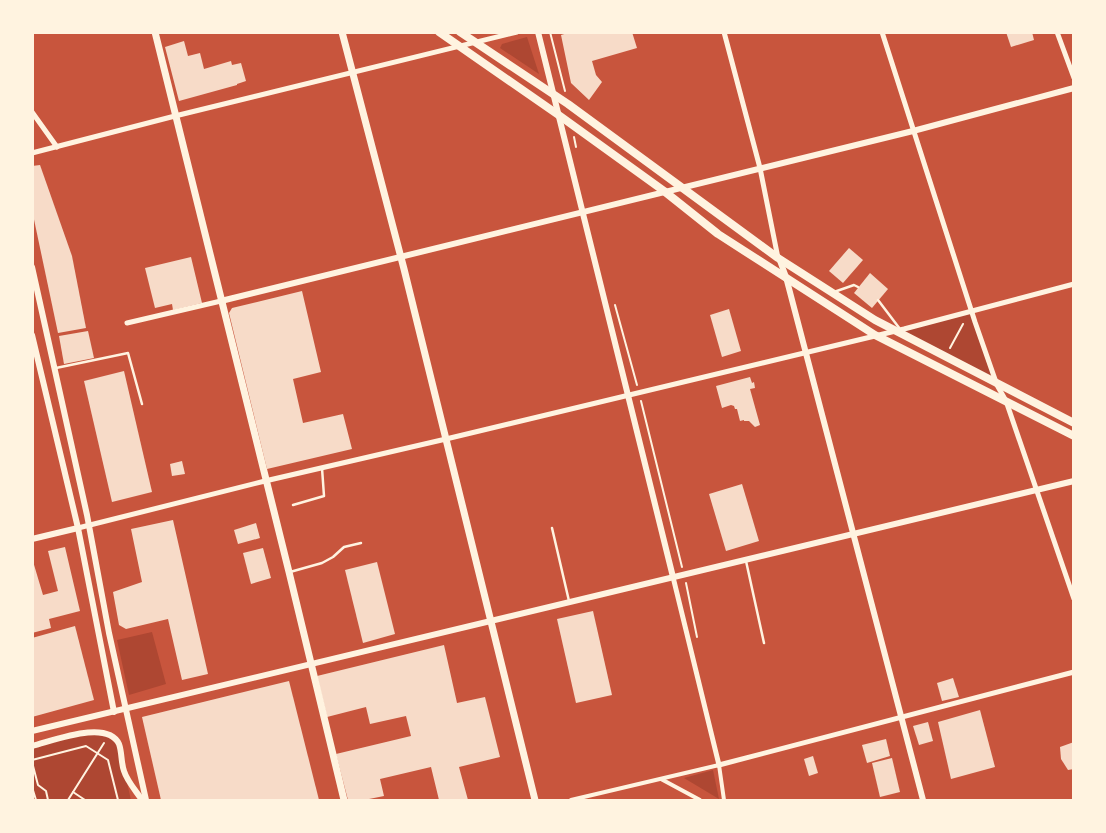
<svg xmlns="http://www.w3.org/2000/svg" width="1106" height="833" viewBox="0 0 1106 833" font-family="'Public Sans',sans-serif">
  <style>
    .green { fill: #ae4732 }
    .building { fill: #f7dbc8 }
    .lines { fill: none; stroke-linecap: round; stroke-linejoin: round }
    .path { stroke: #fff3e0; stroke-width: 2 }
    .service { stroke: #fff3e0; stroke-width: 2.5 }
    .pedestrian { stroke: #fff3e0; stroke-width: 4 }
    .minor { stroke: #fff3e0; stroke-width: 5 }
    .tertiary { stroke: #fff3e0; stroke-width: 6 }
    .secondary { stroke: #fff3e0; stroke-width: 7 }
    .primary { stroke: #fff3e0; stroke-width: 8 }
  </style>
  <rect width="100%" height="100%" fill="#c8553d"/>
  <!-- green -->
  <g class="green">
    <polygon points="527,37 539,74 500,48 502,44"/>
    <polygon points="972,312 997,385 906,337 904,329"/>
    <polygon points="152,632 166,684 129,695 117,640"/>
    <polygon points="98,731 118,744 131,800 33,800 33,746"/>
    <polygon points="713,770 719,799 684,778"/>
  </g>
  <!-- building -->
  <g class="building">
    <polygon points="571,32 632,32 637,48 592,61 596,75 602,82 589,100 571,83 561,35"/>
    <polygon points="1006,32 1032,32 1034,40 1011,47"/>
    <polygon points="184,41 188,56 200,53 204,69 231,61 232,65 241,63 246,81 237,84 237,85 179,101 165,47"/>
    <polygon points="40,165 72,256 86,328 58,333 32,210 32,166"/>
    <polygon points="849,248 863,260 843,283 829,271"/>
    <polygon points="191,257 202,303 173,310 172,304 155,308 145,268"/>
    <polygon points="870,273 888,289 872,308 854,293"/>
    <polygon points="302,291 321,372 293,379 303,423 343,414 352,449 267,469 229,313 232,308"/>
    <polygon points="729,309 741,351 722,357 710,315"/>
    <polygon points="88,331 94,358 64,364 59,336"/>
    <polygon points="124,371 152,492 112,502 84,381"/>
    <polygon points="750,377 752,383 754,382 755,388 750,389 760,425 755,427 749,421 744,421 744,420 740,421 737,409 735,409 734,406 731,405 722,408 716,386"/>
    <polygon points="182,461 185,474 172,476 170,464"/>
    <polygon points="742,484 759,541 726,551 709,494"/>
    <polygon points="173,520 208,674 182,680 168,619 126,629 119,625 113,592 142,582 131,529"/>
    <polygon points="256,523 260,538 238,544 234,530"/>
    <polygon points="65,547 80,611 49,619 51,628 32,633 32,558 43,595 58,591 48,551"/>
    <polygon points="263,548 271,578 251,584 243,553"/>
    <polygon points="377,562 395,634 363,643 345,570"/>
    <polygon points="593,611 612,695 576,703 557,619"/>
    <polygon points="75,626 94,700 32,717 32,638"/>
    <polygon points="444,645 457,703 485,697 500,757 459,767 468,800 439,800 431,767 380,779 384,796 364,800 348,800 336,754 411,736 406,716 370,724 366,707 327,717 317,676"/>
    <polygon points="953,678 959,697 942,701 937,683"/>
    <polygon points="289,681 319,800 161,800 142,717"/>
    <polygon points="980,710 995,767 951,779 938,722"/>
    <polygon points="928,722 933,741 919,745 913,726"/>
    <polygon points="886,739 890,756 867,763 862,745"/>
    <polygon points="1074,742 1074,769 1068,770 1061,759 1060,747"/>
    <polygon points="813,756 818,773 809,776 804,759"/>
    <polygon points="892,758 900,792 880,797 872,763"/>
  </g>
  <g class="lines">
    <!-- path -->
    <g class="path">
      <polyline points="550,32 565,91"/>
      <polyline points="574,137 576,147"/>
      <polyline points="615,305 637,385"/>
      <polyline points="950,348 963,324"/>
      <polyline points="641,401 682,567"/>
      <polyline points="686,583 697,637"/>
      <polyline points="32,760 86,746 108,760 118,800"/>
      <polyline points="32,762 38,785 46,791 48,800"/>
      <polyline points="32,787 36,800"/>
      <polyline points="73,792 85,800"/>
      <polyline points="68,800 104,743"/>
    </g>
    <!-- service -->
    <g class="service">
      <polyline points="834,292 854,285 858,287"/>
      <polyline points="878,300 900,329"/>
      <polyline points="56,368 128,353 142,404"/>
      <polyline points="293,505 324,496 322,468"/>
      <polyline points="552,528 569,601"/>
      <polyline points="746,561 764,643"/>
      <polyline points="290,572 322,563 333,557 344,547 361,543"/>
    </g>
    <!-- pedestrian -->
    <g class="pedestrian">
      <polyline points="661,779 700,800"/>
      <polyline points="571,800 719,765 724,800"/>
    </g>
    <!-- minor -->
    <g class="minor">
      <polyline points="724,32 760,168 778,258"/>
      <polyline points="882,32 975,322 997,385 1006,401 1074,599"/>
      <polyline points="1057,32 1074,78"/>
      <polyline points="32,112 57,147"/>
      <polyline points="32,153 175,116 517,32"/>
      <polyline points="127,323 221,301"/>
      <polyline points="78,528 265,481 446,439 904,329 1074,284"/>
      <polyline points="673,577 719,765 1074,672"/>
    </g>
    <!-- tertiary -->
    <g class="tertiary">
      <polyline points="538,32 673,577"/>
      <polyline points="779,258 786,277 923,800"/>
      <polyline points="32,267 87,515 109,633 146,800"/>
      <polyline points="221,301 913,131 1074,88"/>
      <polyline points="32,335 78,528 114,712"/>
      <polyline points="32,539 78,528"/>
      <polyline points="32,731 1074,481"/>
      <path d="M32 746C53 741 107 719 119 744 122 752 121 763 124 771 127 781 136 791 142 800"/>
    </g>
    <!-- secondary -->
    <g class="secondary">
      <polyline points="155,32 289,572 344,800"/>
      <polyline points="342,32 404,269 535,800"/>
    </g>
    <!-- primary -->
    <g class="primary">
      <polyline points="439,32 560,116 664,191 718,234 875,335 1074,436"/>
      <polyline points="460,32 568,104 778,258 875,320 1074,423"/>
    </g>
  </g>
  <!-- border -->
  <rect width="1106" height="833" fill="none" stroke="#fff3e0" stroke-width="68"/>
</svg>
